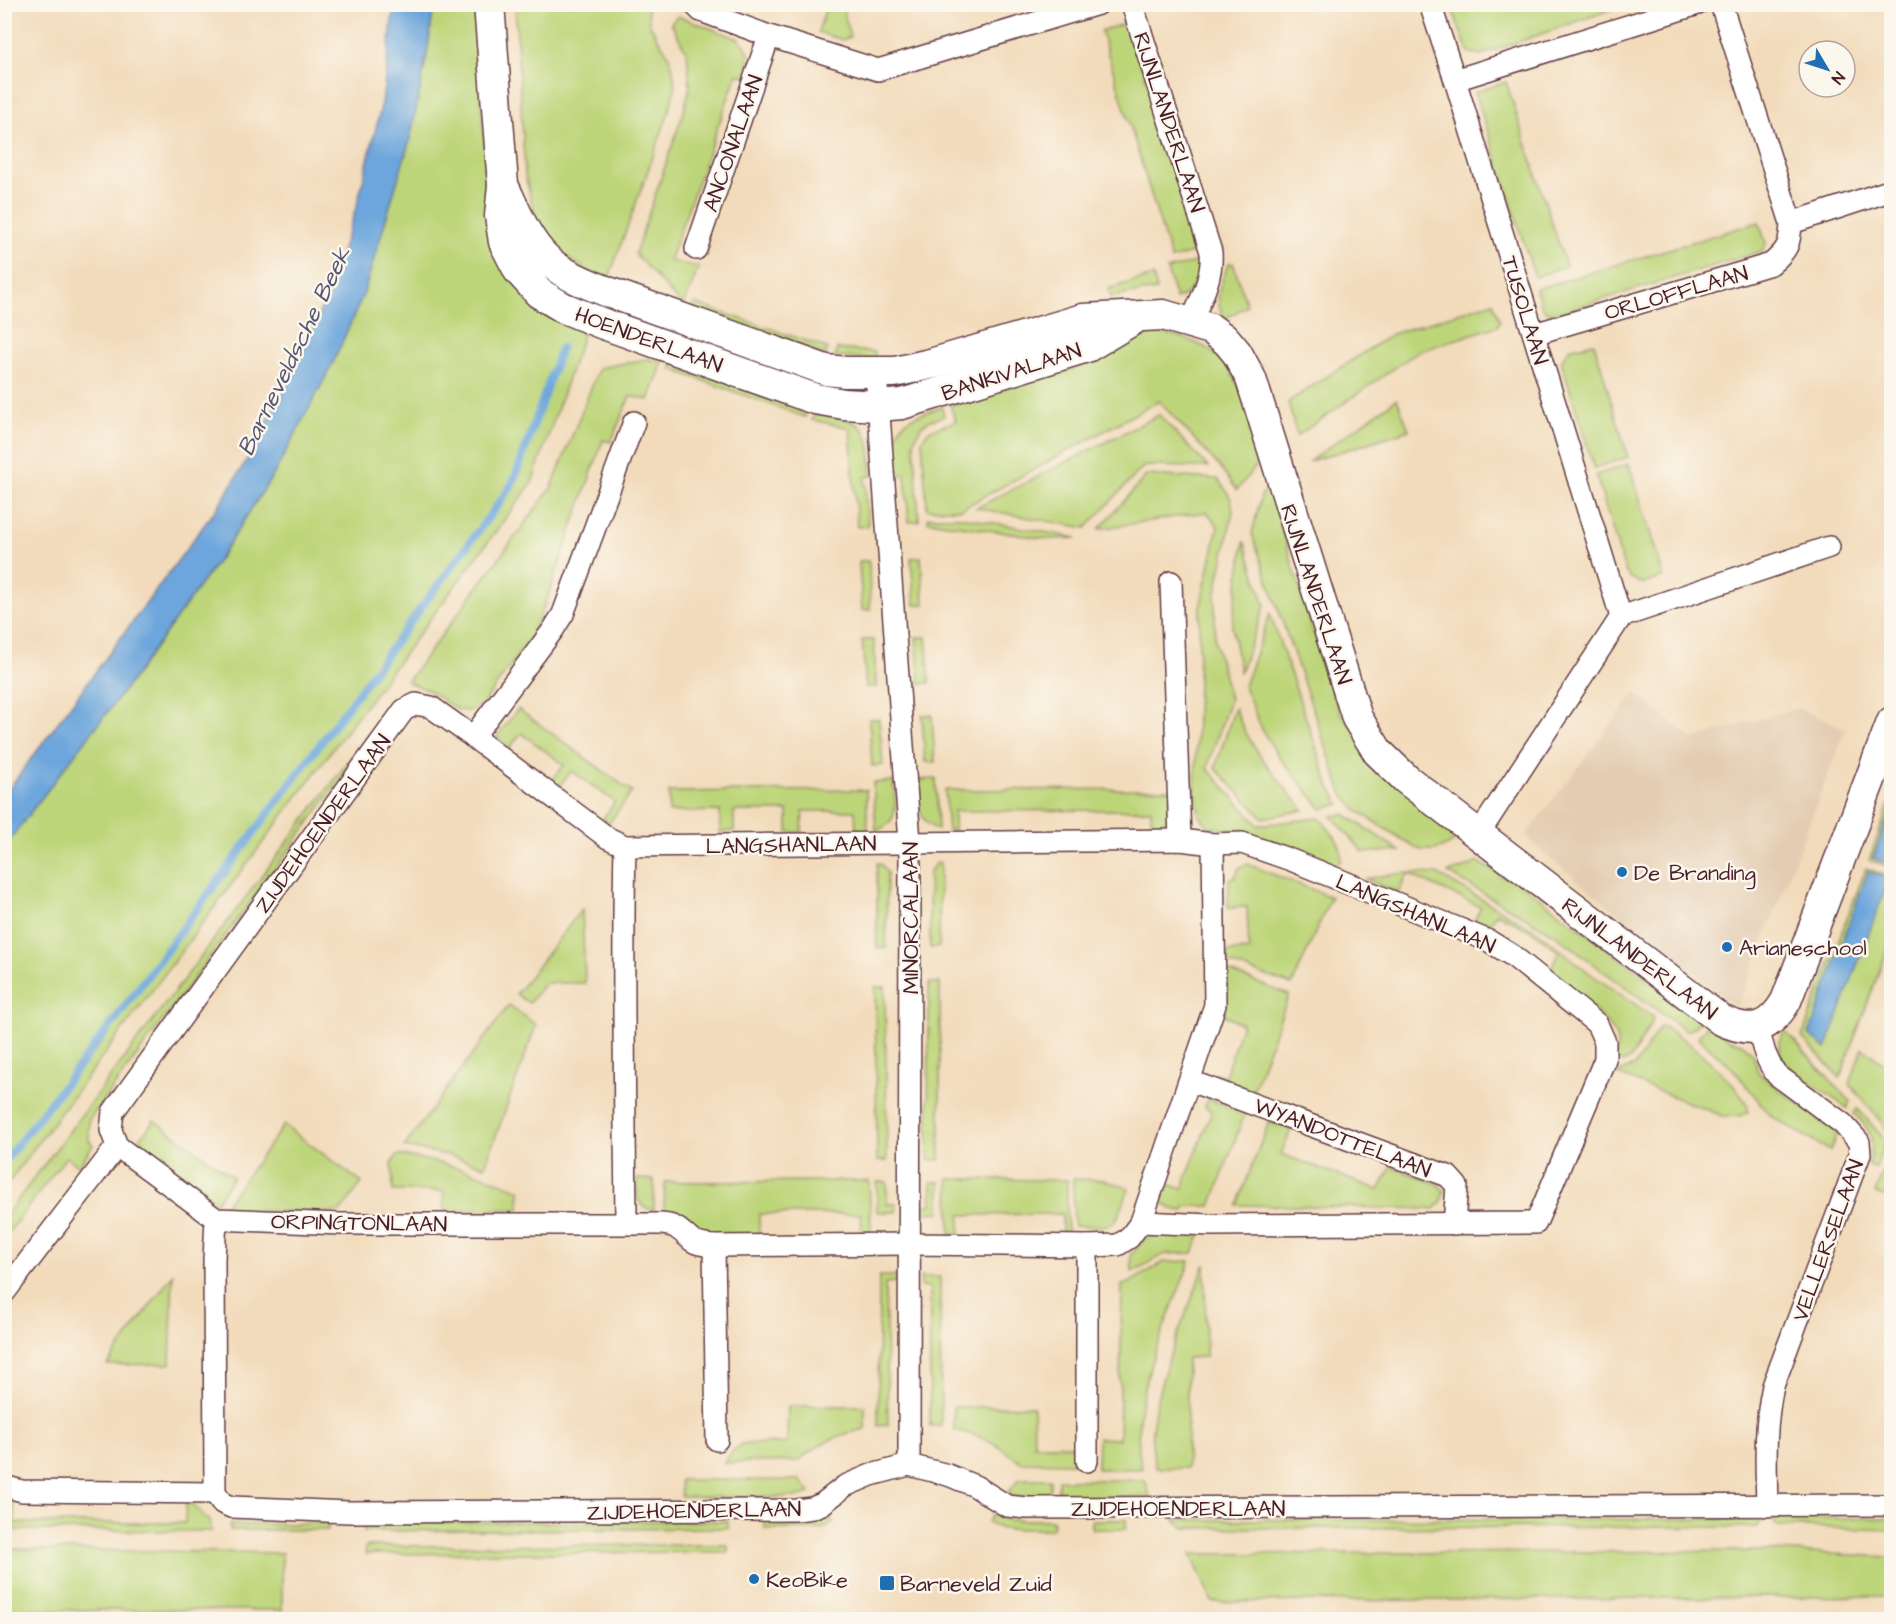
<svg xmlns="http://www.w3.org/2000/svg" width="1896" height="1624" viewBox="0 0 1896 1624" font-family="'Architects Daughter',sans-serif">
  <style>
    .built { fill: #e3ccb1 }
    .green { fill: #bdd579; stroke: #847a52; stroke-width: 1.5 }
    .water { fill: #6ca6dc; stroke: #5b6284; stroke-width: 1.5 }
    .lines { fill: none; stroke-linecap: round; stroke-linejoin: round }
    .stream { stroke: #6ca6dc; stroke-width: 8 }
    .street-casing { stroke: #633b41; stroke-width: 24 }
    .secondary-casing { stroke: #633b41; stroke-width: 33 }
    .street { stroke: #fff; stroke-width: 21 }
    .secondary { stroke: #fff; stroke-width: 30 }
    .poi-dot { fill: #1f6fb2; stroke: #fbf7ec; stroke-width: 2 }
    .labels { text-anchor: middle; stroke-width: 5; stroke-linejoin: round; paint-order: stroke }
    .street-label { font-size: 22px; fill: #4a1f2b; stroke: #fbf7ec }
    .poi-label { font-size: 22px; fill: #4a1f2b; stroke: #fbf7ec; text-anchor: start }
    .water-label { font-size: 24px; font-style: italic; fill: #585572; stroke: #fbf7ec }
  </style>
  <rect width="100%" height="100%" fill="#fbf7ec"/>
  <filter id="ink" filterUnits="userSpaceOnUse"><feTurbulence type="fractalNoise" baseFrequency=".0167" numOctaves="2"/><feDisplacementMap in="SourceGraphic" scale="12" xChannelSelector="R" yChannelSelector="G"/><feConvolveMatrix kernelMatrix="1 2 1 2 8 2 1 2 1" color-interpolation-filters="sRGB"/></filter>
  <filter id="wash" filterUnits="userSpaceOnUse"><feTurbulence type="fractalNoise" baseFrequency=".008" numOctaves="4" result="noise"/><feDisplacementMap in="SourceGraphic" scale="24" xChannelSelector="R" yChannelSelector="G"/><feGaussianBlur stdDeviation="1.35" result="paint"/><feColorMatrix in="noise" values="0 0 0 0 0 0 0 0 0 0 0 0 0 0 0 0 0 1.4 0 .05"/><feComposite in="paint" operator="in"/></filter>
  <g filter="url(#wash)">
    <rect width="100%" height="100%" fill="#f2dbbb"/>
    <!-- built -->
    <polygon class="built" points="1635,693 1693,739 1797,708 1846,729 1737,1009 1541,851 1526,835"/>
    <!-- green -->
    <g class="green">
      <polygon points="434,5 476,5 483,130 497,248 585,329 532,483 5,1187 4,846 131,681 219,559 275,472 332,365 363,295 410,139 427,54"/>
      <polygon points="515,5 647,5 650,25 669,56 673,69 675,88 668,115 607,283 556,250 535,216 525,175"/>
      <polygon points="827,5 842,5 850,37 842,40 818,32"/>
      <polygon points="1451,5 1451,4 1624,5 1481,55 1468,52"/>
      <path d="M678 16 739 39C753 52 750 59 745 76L737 74 669 261 699 267 683 306 635 254 684 111 690 86 687 53 671 23Z"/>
      <polygon points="1129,22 1199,251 1171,259 1101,31"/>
      <polygon points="1506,82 1566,266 1535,277 1475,92"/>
      <polygon points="1759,222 1766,243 1762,251 1558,313 1549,313 1542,308 1536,289"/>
      <path d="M1201 260C1202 276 1192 294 1176 299L1167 270Z"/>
      <path d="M1233 263 1247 306 1224 319C1213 294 1220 289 1228 264Z"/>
      <polygon points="1153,276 1157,290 1111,297 1108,289"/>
      <polygon points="1493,302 1500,321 1498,326 1419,351 1297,436 1288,402 1392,334"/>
      <polygon points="694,303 827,348 826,355 692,309"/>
      <path d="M1151 332C1238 341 1240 388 1262 459L1237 490 1219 466 1159 401 961 509H927L922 440 928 431 956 421 950 405 1089 363 1126 337 1136 333Z"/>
      <polygon points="1594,343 1628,457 1594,468 1562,364 1562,359 1569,349"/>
      <polygon points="837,349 875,352 875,359 835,357"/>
      <polygon points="647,359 663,362 649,400 630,396 611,442 603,440 544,607 529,640 482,705 469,711 458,710 428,690 407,682 552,487 599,368"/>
      <polygon points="674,363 807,410 805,417 671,369"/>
      <polygon points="1397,399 1409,430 1308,462"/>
      <path d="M942 407 944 416 929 421 921 426 914 441 919 521 909 522 905 474 897 475C892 425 895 421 942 407Z"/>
      <path d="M815 413C866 422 870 423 872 476L865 477 868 526 857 527 850 428 812 420Z"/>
      <polygon points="1159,415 1208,467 1144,466 1086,528 976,508"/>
      <polygon points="1629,464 1664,577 1643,584 1629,577 1625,571 1596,475"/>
      <path d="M1147 475 1217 479C1226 489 1232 497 1233 511L1215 597V641L1230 699 1207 768 1258 825 1319 818C1330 831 1344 843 1341 861L1333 865 1241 831 1209 827 1199 815 1195 789 1200 608 1218 526 1207 512 1099 529Z"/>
      <path d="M1269 486 1309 619 1340 713 1459 837C1446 848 1435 853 1417 849L1356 810 1342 793 1252 534 1261 496Z"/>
      <polygon points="928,517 962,517 1077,538 1048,539 928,521"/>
      <polygon points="1244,541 1265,605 1240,672 1232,627"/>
      <polygon points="921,557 924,604 915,605 911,558"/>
      <polygon points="859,561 869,561 870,610 862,610"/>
      <polygon points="1270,614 1329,785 1340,804 1322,809 1279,757 1262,730 1244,686"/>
      <polygon points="916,637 926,637 930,683 920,684"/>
      <polygon points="862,640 874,640 876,687 866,687"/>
      <polygon points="393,702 398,702 89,1120 89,1140 93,1145 79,1166 66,1157 5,1237 4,1218"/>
      <path d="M1235 708C1249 748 1277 778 1304 810L1263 818 1215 768Z"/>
      <polygon points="518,709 632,792 608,824 602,820 615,802 572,771 558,787 551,782 564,765 521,733 508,750 497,736"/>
      <polygon points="922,715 932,715 935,762 925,762"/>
      <polygon points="869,719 879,719 883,765 872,766"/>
      <path d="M936 779 938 830C915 820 919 801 917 780Z"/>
      <path d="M893 781C895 800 901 824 876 830L873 783Z"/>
      <polygon points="1171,789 1172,812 1161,827 1151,829 1151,810 954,811 954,830 948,831 945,790"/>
      <polygon points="866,790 868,831 856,831 855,811 803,811 802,832 788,832 788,811 734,811 734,831 720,832 720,811 669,812 669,792"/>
      <polygon points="1891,799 1891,809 1873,857 1891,865 1891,868 1869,860"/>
      <polygon points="1344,814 1400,851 1363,852 1332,816"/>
      <polygon points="1478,862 1505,878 1508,874 1701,1019 1693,1028 1686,1031 1595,965 1556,935 1448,873 1462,869"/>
      <polygon points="877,863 881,864 887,872 886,948 877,948"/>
      <polygon points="940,863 939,947 930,948 929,873 935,864"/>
      <polygon points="1247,864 1331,897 1292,985 1228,963 1227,952 1249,950 1247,907 1228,908 1229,879 1235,877 1239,868"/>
      <polygon points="1866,868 1891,877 1891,939 1840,1078 1802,1037"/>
      <path d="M1415 873 1437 874 1536 930 1592 975 1648 1013 1653 1018 1652 1022 1631 1058 1623 1063 1615 1059C1616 1053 1618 1047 1617 1040 1612 1020 1566 986 1549 972L1559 952 1535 933 1497 913 1487 928 1474 921 1481 907 1408 874 1398 893 1366 879 1392 874Z"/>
      <polygon points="582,909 585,983 545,983 529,1003 516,994"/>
      <polygon points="1227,971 1289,995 1251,1096 1214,1085 1217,1074 1225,1076 1242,1024 1225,1016"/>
      <polygon points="929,983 940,983 940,1160 928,1160"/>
      <polygon points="875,987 885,987 887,1161 877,1161"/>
      <polygon points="509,1005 536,1025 485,1166 448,1155 404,1147"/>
      <polygon points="1709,1023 1730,1040 1744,1045 1753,1054 1758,1072 1764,1078 1837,1133 1830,1151 1771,1116 1733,1069 1698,1037"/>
      <path d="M1660 1026C1678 1030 1752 1094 1748 1112L1739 1116 1725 1117 1618 1075 1621 1071 1635 1066Z"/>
      <path d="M1784 1030 1850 1101 1847 1108C1836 1100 1824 1092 1812 1084 1790 1069 1771 1060 1784 1030Z"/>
      <polygon points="1862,1048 1891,1069 1891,1134 1850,1084"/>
      <path d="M1208 1099 1245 1113 1211 1206H1186L1183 1211C1163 1209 1158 1201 1163 1182L1182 1189 1212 1111 1205 1107Z"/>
      <path d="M1857 1108 1885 1140 1876 1168 1869 1166C1874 1142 1874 1131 1854 1114Z"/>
      <polygon points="154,1120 233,1177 216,1202 137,1143"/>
      <polygon points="1269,1122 1291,1130 1281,1154 1379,1190 1391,1167 1438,1184 1444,1191 1441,1202 1435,1209 1237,1205"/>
      <polygon points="284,1125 362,1183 340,1212 232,1211 223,1208"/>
      <polygon points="1891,1149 1892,1198 1891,1198 1875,1193"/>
      <path d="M398 1155C444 1162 476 1172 520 1190L519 1209 444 1210V1191H393L392 1162Z"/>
      <path d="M637 1179 654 1180V1210C635 1207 637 1196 637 1179Z"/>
      <polygon points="949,1179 1067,1180 1067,1235 1062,1235 1062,1214 960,1215 960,1234 950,1235"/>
      <path d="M1073 1179 1104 1180 1129 1188C1113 1231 1119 1226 1074 1226Z"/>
      <polygon points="869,1181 871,1233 862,1233 861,1214 759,1214 759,1235 707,1234 684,1214 664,1211 665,1182"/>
      <polygon points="877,1182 887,1182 887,1204 897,1204 896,1212 877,1212"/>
      <polygon points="932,1182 940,1182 940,1212 922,1213 922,1206 932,1205"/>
      <polygon points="1159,1233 1200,1235 1193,1253 1165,1254 1132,1272 1131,1254 1147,1237"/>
      <path d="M1190 1261C1166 1326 1126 1400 1142 1469H1097L1098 1438 1119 1439 1122 1285 1129 1283 1164 1262Z"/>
      <path d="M1205 1264 1206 1357 1187 1358V1468H1156C1153 1453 1150 1438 1153 1422 1160 1369 1187 1314 1205 1264Z"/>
      <polygon points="173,1274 170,1364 107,1365"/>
      <polygon points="879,1276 897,1276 897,1282 885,1283 888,1425 878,1426"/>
      <polygon points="921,1277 940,1277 941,1425 930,1426 930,1287 921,1287"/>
      <path d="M788 1406H865V1429C841 1434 816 1444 799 1461L724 1463 733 1451 741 1444 787 1443Z"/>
      <polygon points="1033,1406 1034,1445 1071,1445 1074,1449 1074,1463 1021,1462 992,1442 974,1435 954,1430 953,1407"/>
      <polygon points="1019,1479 1050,1479 1050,1497 1016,1497 1007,1494"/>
      <polygon points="680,1480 800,1480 810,1493 795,1497 681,1497"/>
      <polygon points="1058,1480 1145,1480 1150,1497 1058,1497"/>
      <polygon points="5,1499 13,1501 15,1523 185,1523 186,1505 191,1503 209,1521 212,1531 5,1530"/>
      <polygon points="993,1514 1010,1520 1053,1520 1053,1529 1001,1529 988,1522"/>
      <polygon points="827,1515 833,1522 828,1527 820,1529 765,1529 765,1521 809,1520"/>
      <polygon points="1773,1518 1891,1518 1891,1530 1778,1526 1775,1524"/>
      <polygon points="1758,1519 1759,1523 1756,1527 1185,1528 1175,1520"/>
      <rect x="1092" y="1520" width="34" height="9"/>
      <polygon points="728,1521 728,1528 364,1531 365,1523"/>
      <polygon points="328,1523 328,1530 230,1530 230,1525"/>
      <polygon points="728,1545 728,1552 365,1554 366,1546"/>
      <polygon points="5,1549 282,1553 282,1610 5,1610"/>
      <polygon points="1770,1551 1891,1557 1891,1596 1212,1602 1191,1554"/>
    </g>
    <!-- water -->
    <g class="water">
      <polygon points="394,5 434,5 427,54 410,139 363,295 332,365 275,472 219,559 131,681 5,846 5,794 219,505 253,450 294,368 325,301 357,205 382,103"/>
      <polygon points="1891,809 1891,865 1873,858"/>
      <polygon points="1868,871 1889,879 1826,1049 1809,1034"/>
    </g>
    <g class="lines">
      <!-- stream -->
      <polyline class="stream" points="4,1162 114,1021 499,503 511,486 517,472 561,348"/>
    </g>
  </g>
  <g filter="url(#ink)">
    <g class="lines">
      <!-- street casing -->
      <g class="street-casing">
        <g id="street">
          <polyline points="694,4 701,11 769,36 878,70 1098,4"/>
          <path d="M1132 4 1211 252C1213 277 1201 299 1191 322"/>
          <polyline points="1430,4 1455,80 1621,617"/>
          <polyline points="1721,4 1791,223"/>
          <polyline points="1455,80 1698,4"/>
          <polyline points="696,249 769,36"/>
          <path d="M1534 334 1771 264C1788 250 1790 244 1791 223L1892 190"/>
          <polyline points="876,373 910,842 909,1465"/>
          <polyline points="1171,582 1180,840"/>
          <polyline points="473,737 608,838 625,846 1180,840 1213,844 1242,843 1291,860 1489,941 1513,956 1597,1024 1605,1042 1605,1059 1536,1223 1211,1225 1141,1222"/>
          <polyline points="1478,835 1621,617 1829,547"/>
          <path d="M625 846C622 971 625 1097 626 1222"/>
          <path d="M1759 1027C1761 1045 1766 1061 1777 1075L1843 1124 1859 1142 1860 1154 1773 1386C1764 1427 1766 1464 1767 1506"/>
          <polyline points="1190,1081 1448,1176 1457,1186 1454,1224"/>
          <path d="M117 1146 216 1219 341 1224H660C677 1225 678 1229 690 1239 696 1245 706 1245 714 1246L909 1244 1087 1246 1118 1245 1129 1238 1141 1222 1215 1005 1213 844"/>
          <polyline points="714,1246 717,1440"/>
          <polyline points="1087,1246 1087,1461"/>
          <polyline points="4,1293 117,1146 111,1130 113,1112 404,710 416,704 431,707 473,737 553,630 563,614 634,422"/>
          <polyline points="4,1486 22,1491 215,1493"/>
          <polyline points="215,1493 222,1503 231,1507 349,1512 797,1510 812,1508 822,1504 845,1486 871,1475 909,1465 948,1475 975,1486 1007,1506 1027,1508 1892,1505"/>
          <polyline points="215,1493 214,1259 216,1219"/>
        </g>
      </g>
      <!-- secondary casing -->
      <g class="secondary-casing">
        <g id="secondary">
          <polyline points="489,4 503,185 500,216 504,242 519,271 539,293 564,308 601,323 815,399 844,404 878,406 902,404 1087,347 1134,319"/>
          <path d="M503 185C517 214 529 248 556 267 573 279 593 286 611 293L826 370 846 372H895L934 363 1083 319 1163 315 1211 329 1227 341 1237 353 1251 379 1357 718 1378 752 1406 779 1721 1020C1751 1034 1769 1030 1786 1001L1892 722"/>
        </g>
      </g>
      <!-- street -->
      <use href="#street" class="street"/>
      <!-- secondary -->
      <use href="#secondary" class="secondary"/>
    </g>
  </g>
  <!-- markers -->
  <g class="poi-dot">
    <circle cx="1622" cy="872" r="6"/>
    <circle cx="1727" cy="947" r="6"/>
    <circle cx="754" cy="1579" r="6"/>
    <rect x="879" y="1575" width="16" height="16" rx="3"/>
  </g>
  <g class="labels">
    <!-- street labels -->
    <g class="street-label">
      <text transform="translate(1170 122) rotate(72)" y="8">RIJNLANDERLAAN</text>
      <text transform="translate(732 143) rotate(-71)" y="8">ANCONALAAN</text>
      <text transform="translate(1676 292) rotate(-16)" y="8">ORLOFFLAAN</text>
      <text transform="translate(1526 310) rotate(73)" y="8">TUSOLAAN</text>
      <text transform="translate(649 339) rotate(20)" y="8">HOENDERLAAN</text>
      <text transform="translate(1011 371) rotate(-18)" y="8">BANKIVALAAN</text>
      <text transform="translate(1317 594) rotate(72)" y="8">RIJNLANDERLAAN</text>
      <text transform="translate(322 823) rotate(-54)" y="8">ZIJDEHOENDERLAAN</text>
      <text transform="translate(791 844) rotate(-1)" y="8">LANGSHANLAAN</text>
      <text transform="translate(1416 913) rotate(23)" y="8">LANGSHANLAAN</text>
      <text transform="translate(910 918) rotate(-90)" y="8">MINORCALAAN</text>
      <text transform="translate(1640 958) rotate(37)" y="8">RIJNLANDERLAAN</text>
      <text transform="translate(1343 1137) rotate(21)" y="8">WYANDOTTELAAN</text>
      <text transform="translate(359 1222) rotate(1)" y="8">ORPINGTONLAAN</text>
      <text transform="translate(1827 1240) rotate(-70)" y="8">VELLERSELAAN</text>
      <text x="1178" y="1516">ZIJDEHOENDERLAAN</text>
      <text transform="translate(694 1510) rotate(-1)" y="8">ZIJDEHOENDERLAAN</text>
    </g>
    <!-- poi labels -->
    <g class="poi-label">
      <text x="1634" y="880">De Branding</text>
      <text x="1739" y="955">Arianeschool</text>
      <text x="766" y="1587">KeoBike</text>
      <text x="900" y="1591">Barneveld Zuid</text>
    </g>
    <!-- water labels -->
    <g class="water-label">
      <text transform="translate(294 351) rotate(-64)" y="8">Barneveldsche Beek</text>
    </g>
  </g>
  <!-- margin -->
  <rect width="1896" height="1624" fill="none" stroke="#fbf7ec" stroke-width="24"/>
  <!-- north arrow -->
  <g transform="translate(1827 69) rotate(129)"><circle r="28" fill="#fbf7ec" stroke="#b4a19f" stroke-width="1.5"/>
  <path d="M0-4.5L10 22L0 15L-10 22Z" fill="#1f6fb2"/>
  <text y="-9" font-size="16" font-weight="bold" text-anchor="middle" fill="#4a1f2b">N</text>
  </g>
</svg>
